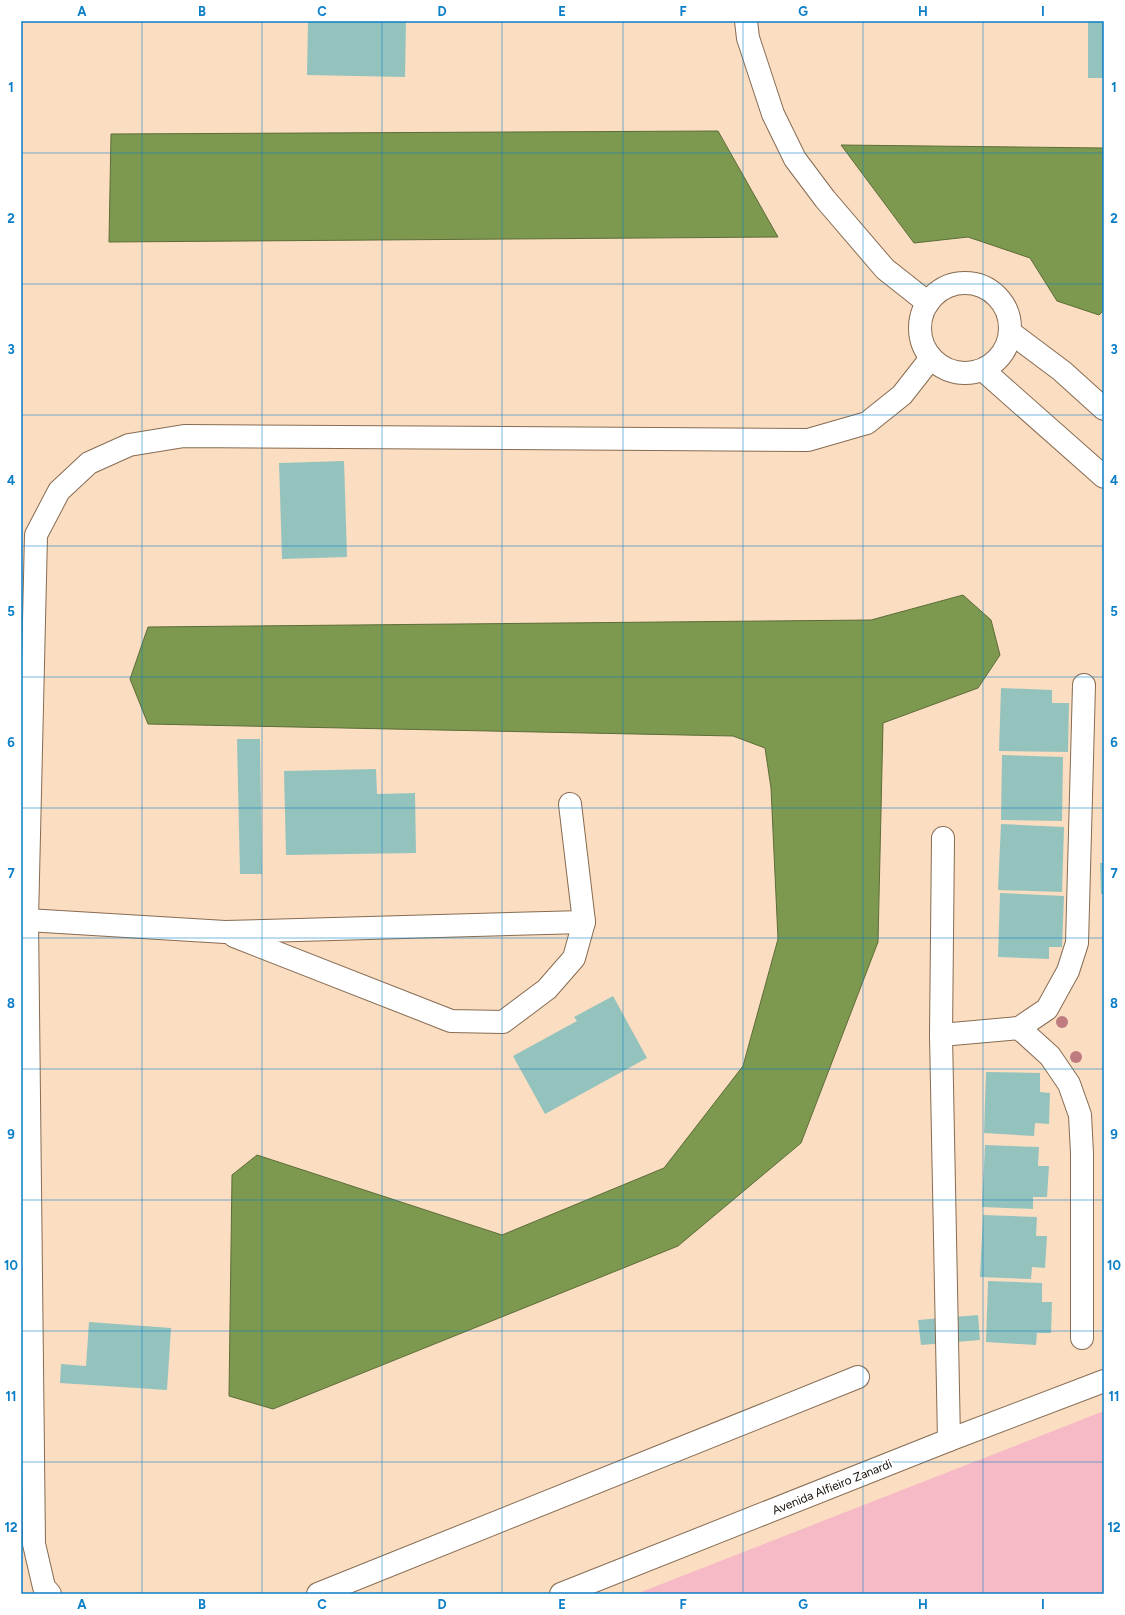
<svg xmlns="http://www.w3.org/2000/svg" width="1125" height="1615" viewBox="0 0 1125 1615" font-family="Figtree,sans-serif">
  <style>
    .green { fill: #f6bac6 }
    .water { fill: #7d984f; stroke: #5d6d38 }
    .building { fill: #94c3bd }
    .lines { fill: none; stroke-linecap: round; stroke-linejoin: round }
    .minor-casing { stroke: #866c53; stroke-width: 24 }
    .minor { stroke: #fff; stroke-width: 22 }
    .tree { fill: #bf7c80 }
    .grid { fill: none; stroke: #0a7ec7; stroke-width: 1; stroke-opacity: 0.55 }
    .labels { text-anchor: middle; stroke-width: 4; stroke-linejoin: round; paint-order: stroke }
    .street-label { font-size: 12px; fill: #130a02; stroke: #fff }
    .neatline { fill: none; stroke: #0a7ec7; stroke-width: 1.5 }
    .grid-label { font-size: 13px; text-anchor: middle; font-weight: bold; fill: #0a7ec7 }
  </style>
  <rect width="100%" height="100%" fill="#fbddc1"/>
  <!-- green -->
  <polygon class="green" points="1104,1411 1104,1594 636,1594"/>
  <!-- water -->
  <g class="water">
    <polygon points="718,131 778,237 109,242 111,134"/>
    <polygon points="841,145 1104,148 1104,310 1099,315 1057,301 1030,258 968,237 914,243"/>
    <polygon points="963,595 991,620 1000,655 978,688 883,723 878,942 801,1143 678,1246 273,1409 229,1396 232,1175 257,1155 502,1235 664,1168 743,1066 778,939 771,788 765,748 733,736 148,724 130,679 148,627 871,620"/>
  </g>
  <!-- building -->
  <g class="building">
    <polygon points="308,21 406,21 405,77 307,75"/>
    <rect x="1088" y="21" width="16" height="57"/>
    <polygon points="344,461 347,557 282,559 279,463"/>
    <polygon points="1001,688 1052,690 1052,703 1069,703 1068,752 999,751"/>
    <polygon points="237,739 260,739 262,874 240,874"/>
    <polygon points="1002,755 1063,757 1062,821 1001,820"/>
    <polygon points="376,769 377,794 415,793 416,853 286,855 284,771"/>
    <polygon points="1001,824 1064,827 1062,892 998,890"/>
    <polygon points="1100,863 1104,863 1104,894 1101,894"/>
    <polygon points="1000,893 1064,896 1062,947 1049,947 1049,959 998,957"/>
    <polygon points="613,996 647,1058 545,1114 513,1056 577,1021 574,1017"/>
    <polygon points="986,1072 1040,1073 1040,1092 1050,1093 1049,1124 1035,1123 1034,1136 984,1133"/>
    <polygon points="985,1145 1039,1147 1038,1166 1049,1166 1047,1197 1033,1197 1033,1209 982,1207"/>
    <polygon points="983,1215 1037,1217 1036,1236 1047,1236 1045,1268 1032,1267 1031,1279 980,1277"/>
    <polygon points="988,1281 1042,1283 1042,1302 1052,1302 1051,1333 1037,1333 1036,1345 986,1342"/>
    <polygon points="978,1315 980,1340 921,1345 918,1320"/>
    <polygon points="89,1322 171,1328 167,1390 60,1383 61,1364 86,1366"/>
  </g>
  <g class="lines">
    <!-- minor casing -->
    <g class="minor-casing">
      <g id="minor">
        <polyline points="746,21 748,38 773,114 795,159 825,199 885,269 928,303"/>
        <circle cx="965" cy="328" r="45"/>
        <polyline points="1010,332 1062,371 1104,409"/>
        <polyline points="983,370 1104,477"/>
        <polyline points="943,838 941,1035 949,1440"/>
        <polyline points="27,920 225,932 584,922"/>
        <polyline points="234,936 451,1021 503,1022 547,989 574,958 584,922 570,804"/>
        <polyline points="941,1035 1019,1028"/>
        <polyline points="1082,1338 1082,1153 1080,1115 1069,1084 1050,1056 1019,1028 1047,1009 1068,971 1077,943 1084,685"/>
        <polyline points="50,1594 44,1587 34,1544 27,920 36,535 59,491 89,463 129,445 184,436 808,440 867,423 902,395 931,358"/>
        <polyline points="318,1594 858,1377"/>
        <polyline points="561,1594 949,1440 1104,1381"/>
      </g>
    </g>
    <!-- minor -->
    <use href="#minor" class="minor"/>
  </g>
  <!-- trees -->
  <g class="tree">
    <circle cx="1062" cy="1022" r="6"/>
    <circle cx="1076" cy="1057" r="6"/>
  </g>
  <!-- grid -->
  <path class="grid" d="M142 21V1594M262 21V1594M382 21V1594M502 21V1594M623 21V1594M743 21V1594M863 21V1594M983 21V1594M21 153H1104M21 284H1104M21 415H1104M21 546H1104M21 677H1104M21 808H1104M21 938H1104M21 1069H1104M21 1200H1104M21 1331H1104M21 1462H1104"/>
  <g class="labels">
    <!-- street labels -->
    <g class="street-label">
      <text transform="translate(832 1487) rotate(-22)" y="4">Avenida Alfieiro Zanardi</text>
    </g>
  </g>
  <!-- border -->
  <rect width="1125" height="1615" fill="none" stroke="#ffffff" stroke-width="44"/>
  <rect x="22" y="22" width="1081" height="1571" class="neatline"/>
  <g class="grid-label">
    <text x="82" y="16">A</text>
    <text x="202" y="16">B</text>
    <text x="322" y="16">C</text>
    <text x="442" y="16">D</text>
    <text x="562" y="16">E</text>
    <text x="683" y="16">F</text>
    <text x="803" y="16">G</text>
    <text x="923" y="16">H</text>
    <text x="1043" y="16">I</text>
    <text x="11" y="92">1</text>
    <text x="1114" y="92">1</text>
    <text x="11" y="223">2</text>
    <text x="1114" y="223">2</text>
    <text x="11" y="354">3</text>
    <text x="1114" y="354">3</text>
    <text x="11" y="485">4</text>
    <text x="1114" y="485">4</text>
    <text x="11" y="616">5</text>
    <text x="1114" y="616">5</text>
    <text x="11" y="747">6</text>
    <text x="1114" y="747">6</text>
    <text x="11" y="878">7</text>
    <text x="1114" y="878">7</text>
    <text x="11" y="1008">8</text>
    <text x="1114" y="1008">8</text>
    <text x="11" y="1139">9</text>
    <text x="1114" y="1139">9</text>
    <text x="11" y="1270">10</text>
    <text x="1114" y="1270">10</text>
    <text x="11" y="1401">11</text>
    <text x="1114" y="1401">11</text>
    <text x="11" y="1532">12</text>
    <text x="1114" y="1532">12</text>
    <text x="82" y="1609">A</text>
    <text x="202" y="1609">B</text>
    <text x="322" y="1609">C</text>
    <text x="442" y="1609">D</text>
    <text x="562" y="1609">E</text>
    <text x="683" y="1609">F</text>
    <text x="803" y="1609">G</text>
    <text x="923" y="1609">H</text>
    <text x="1043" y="1609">I</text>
  </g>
</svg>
